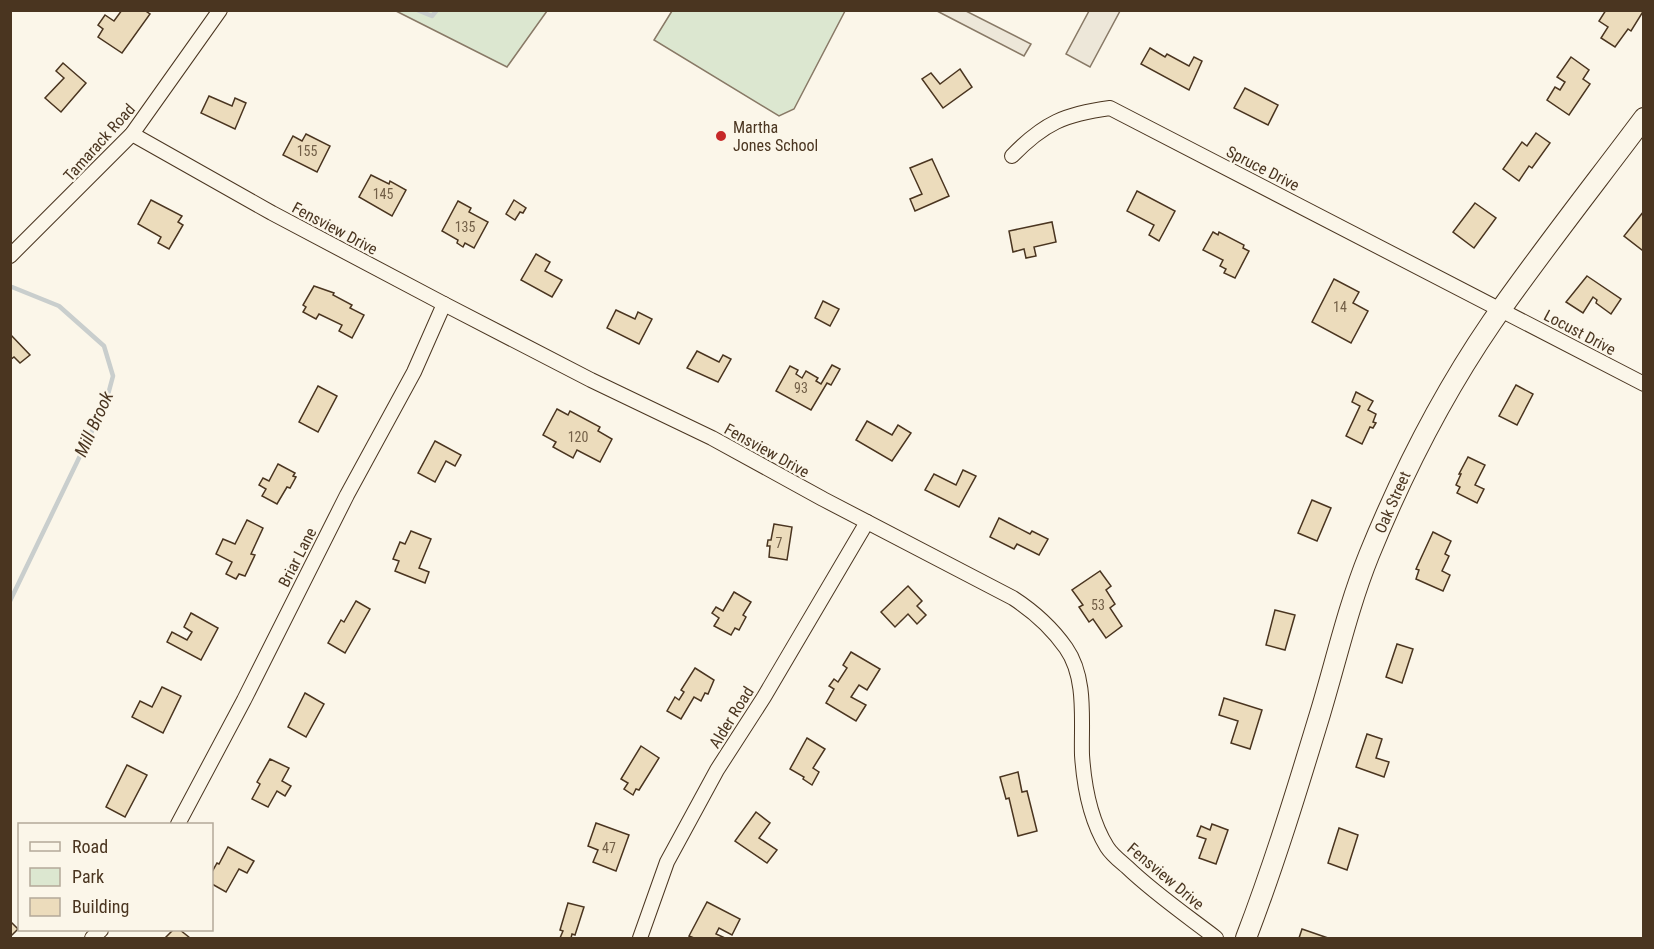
<svg xmlns="http://www.w3.org/2000/svg" width="1654" height="949" viewBox="0 0 1654 949" font-family="'Roboto Condensed',sans-serif">
  <style>
    .green { fill: #dce7d0; stroke: #887966; stroke-width: 1.5 }
    .parking { fill: #ede7d9; stroke: #887966; stroke-width: 1.5 }
    .lines { fill: none; stroke-linecap: round; stroke-linejoin: round }
    .stream { stroke: #c9cecd; stroke-width: 4.5 }
    .building { fill: #ecdcbc; stroke: #4a3520; stroke-width: 1.5 }
    .street-casing { stroke: #4a3520; stroke-width: 16 }
    .secondary-casing { stroke: #4a3520; stroke-width: 22 }
    .street { stroke: #fbf6e9; stroke-width: 14 }
    .secondary { stroke: #fbf6e9; stroke-width: 20 }
    .poi-dot { fill: #c62828; stroke: #fbf6e9; stroke-width: 2 }
    .labels { text-anchor: middle; stroke-width: 4.5; stroke-linejoin: round; paint-order: stroke }
    .number-label { font-size: 14px; fill: #725f47 }
    .poi-label { font-size: 16px; fill: #4a3520; stroke: #fbf6e9; text-anchor: start }
    .street-label { font-size: 16px; fill: #4a3520; stroke: #fbf6e9 }
    .water-label { font-size: 18px; font-style: italic; fill: #4a3520; stroke: #fbf6e9 }
  </style>
  <rect width="100%" height="100%" fill="#fbf6e9"/>
  <!-- green -->
  <g class="green">
    <polygon points="396,11 547,10 547,11 507,67"/>
    <polygon points="672,11 672,10 845,11 794,109 779,116 654,40"/>
  </g>
  <!-- parking -->
  <g class="parking">
    <polygon points="937,11 966,11 1031,44 1024,56"/>
    <polygon points="1089,11 1120,11 1090,67 1066,54"/>
  </g>
  <g class="lines">
    <!-- stream -->
    <g class="stream">
      <polyline points="417,10 432,16 437,10"/>
      <polyline points="10,601 106,402 113,376 104,346 59,306 12,287"/>
    </g>
  </g>
  <!-- building -->
  <g class="building">
    <polygon points="122,10 144,10 150,14 122,53 98,37 103,29 98,25 105,15 114,21"/>
    <polygon points="1606,10 1644,10 1631,31 1628,29 1615,47 1601,38 1608,27 1599,21"/>
    <polygon points="1150,48 1165,57 1167,54 1189,66 1194,57 1202,61 1189,90 1141,64"/>
    <polygon points="1571,57 1589,70 1583,79 1590,84 1569,115 1547,100 1555,87 1560,90 1565,82 1557,77"/>
    <polygon points="63,63 86,83 61,112 45,98 64,78 56,71"/>
    <polygon points="960,69 972,87 943,108 922,79 931,73 940,84"/>
    <polygon points="1245,88 1278,105 1268,125 1234,108"/>
    <polygon points="209,96 232,106 235,98 246,103 235,129 201,113"/>
    <polygon points="1536,133 1550,143 1532,168 1529,166 1519,181 1503,169 1522,142 1527,146"/>
    <polygon points="306,134 330,146 317,172 283,155 293,136 302,141"/>
    <polygon points="932,159 949,196 915,211 910,199 922,194 910,168"/>
    <polygon points="371,175 389,184 390,181 406,190 392,216 359,197"/>
    <polygon points="1137,191 1175,211 1159,241 1149,235 1154,225 1127,211"/>
    <polygon points="151,200 182,216 178,222 183,225 169,249 158,243 161,237 138,224"/>
    <polygon points="514,200 526,208 523,213 520,212 515,220 506,214"/>
    <polygon points="458,201 471,208 469,212 488,222 474,248 465,243 463,247 457,243 458,240 442,231"/>
    <polygon points="1475,203 1496,218 1474,248 1453,232"/>
    <polygon points="1644,211 1644,248 1642,250 1624,236"/>
    <polygon points="1052,222 1056,242 1034,247 1036,256 1026,258 1024,249 1013,252 1009,231"/>
    <polygon points="1213,232 1218,235 1219,232 1244,245 1243,248 1249,251 1235,278 1224,273 1226,269 1220,266 1223,260 1203,250"/>
    <polygon points="536,254 550,262 545,271 562,280 552,297 521,280"/>
    <polygon points="1587,276 1621,299 1611,314 1596,303 1597,300 1593,297 1583,313 1566,302"/>
    <polygon points="1334,279 1359,292 1353,303 1368,311 1351,343 1312,322"/>
    <polygon points="314,286 334,293 333,295 352,305 350,308 364,315 352,338 339,331 342,325 319,314 316,319 303,312 306,307 303,305"/>
    <polygon points="823,301 839,309 830,326 815,318"/>
    <polygon points="616,310 635,319 638,312 652,319 639,344 607,328"/>
    <polygon points="10,334 30,355 20,363 14,357 10,360"/>
    <polygon points="697,351 719,362 723,355 731,359 718,382 687,368"/>
    <polygon points="832,365 840,369 831,385 827,383 811,410 776,391 790,366 798,370 796,374 802,378 806,371 818,378 816,381 821,384"/>
    <polygon points="1516,385 1533,394 1517,425 1499,416"/>
    <polygon points="318,386 337,396 318,432 299,422"/>
    <polygon points="1356,392 1373,401 1368,410 1376,414 1373,422 1376,423 1373,428 1370,427 1362,444 1346,436 1360,406 1352,402"/>
    <polygon points="557,409 568,415 570,411 600,427 598,431 612,439 600,462 577,450 573,458 553,447 556,442 543,435"/>
    <polygon points="867,421 892,435 898,425 911,433 892,461 856,440"/>
    <polygon points="435,441 461,455 455,466 446,461 435,482 418,473"/>
    <polygon points="1468,457 1485,465 1475,485 1484,489 1477,503 1457,493 1460,487 1456,485 1461,474 1459,474"/>
    <polygon points="278,464 295,473 293,476 296,477 290,488 287,487 277,504 262,496 266,489 259,485 263,478 269,481"/>
    <polygon points="963,470 976,476 959,507 925,490 934,474 956,485"/>
    <polygon points="1312,500 1331,508 1317,541 1298,533"/>
    <polygon points="999,518 1030,534 1032,531 1048,539 1039,555 1017,544 1014,549 990,537"/>
    <polygon points="247,520 263,528 251,554 255,555 245,576 239,574 236,579 226,574 232,562 216,554 223,539 235,544"/>
    <polygon points="774,524 792,527 787,560 769,557 770,546 767,546 768,540 771,540"/>
    <polygon points="411,531 431,539 419,568 429,572 425,583 395,571 399,561 393,559 400,542 405,544"/>
    <polygon points="1433,532 1451,541 1445,554 1449,556 1442,571 1450,575 1443,591 1416,579 1419,570 1416,569"/>
    <polygon points="1100,571 1111,586 1106,590 1115,604 1110,608 1122,626 1106,638 1093,619 1089,622 1079,607 1083,605 1072,590"/>
    <polygon points="908,586 922,601 917,606 926,615 917,624 908,614 895,627 881,612"/>
    <polygon points="734,592 751,602 743,615 746,617 739,630 735,628 731,635 714,626 719,618 712,613 716,607 723,611"/>
    <polygon points="356,601 370,609 345,653 328,643 341,620 344,622"/>
    <polygon points="1275,610 1295,615 1285,650 1266,645"/>
    <polygon points="191,613 218,628 201,660 167,642 172,632 187,640 192,632 184,627"/>
    <polygon points="1397,644 1413,649 1402,683 1386,677"/>
    <polygon points="851,652 880,669 867,690 859,685 851,697 866,705 856,721 826,703 834,689 829,686 834,679 838,682 847,668 843,665"/>
    <polygon points="695,668 714,680 708,694 705,693 701,701 694,697 681,719 667,711 675,697 679,700 684,692 681,690"/>
    <polygon points="162,687 181,696 163,733 132,717 140,701 152,707"/>
    <polygon points="305,693 324,704 306,737 288,727"/>
    <polygon points="1224,698 1262,710 1250,749 1231,743 1238,721 1219,715"/>
    <polygon points="1367,734 1382,739 1376,758 1389,762 1384,777 1356,767"/>
    <polygon points="807,738 825,749 813,768 819,772 812,785 803,779 804,777 790,769"/>
    <polygon points="641,746 659,758 639,790 636,789 633,795 624,789 628,783 621,779"/>
    <polygon points="270,759 289,768 282,781 291,786 285,796 277,791 268,807 252,799 260,784 257,782"/>
    <polygon points="127,765 147,775 125,817 106,807"/>
    <polygon points="1018,772 1022,792 1027,791 1037,831 1018,836 1009,798 1006,799 1000,777"/>
    <polygon points="756,812 770,823 759,838 777,850 767,863 735,841"/>
    <polygon points="596,823 629,835 616,871 593,862 598,850 588,846"/>
    <polygon points="1212,824 1228,830 1216,864 1199,858 1206,839 1197,836 1201,826 1210,830"/>
    <polygon points="1339,828 1358,835 1347,870 1328,863"/>
    <polygon points="228,847 254,861 247,873 239,869 226,892 212,884 212,872 217,863 219,864"/>
    <polygon points="707,902 740,919 732,935 719,928 716,934 725,938 694,938 689,936"/>
    <polygon points="568,903 584,907 575,935 572,934 571,938 560,938 563,931 560,930"/>
    <polygon points="10,921 18,929 10,937"/>
    <polygon points="1302,929 1328,938 1299,938"/>
    <polygon points="173,930 180,930 190,938 165,938"/>
  </g>
  <g class="lines">
    <!-- street casing -->
    <g class="street-casing">
      <g id="street">
        <path d="M132 134 272 213 444 304 591 380 712 438 823 499 1013 598C1033 611 1052 628 1066 648 1087 678 1081 721 1082 755 1084 786 1091 821 1107 847 1112 855 1120 861 1127 867 1154 893 1186 915 1216 938"/>
        <path d="M1012 156C1044 123 1065 114 1110 108L1644 384"/>
        <polyline points="10,256 132,134 220,10"/>
        <polyline points="178,824 244,700 347,495 414,372 444,304"/>
        <polyline points="92,938 101,930"/>
        <polyline points="640,938 667,862 717,770 764,697 867,522"/>
      </g>
    </g>
    <!-- secondary casing -->
    <g class="secondary-casing">
      <path id="secondary" d="M1246 938C1274 865 1297 790 1320 714 1336 661 1348 607 1369 555 1402 474 1442 395 1492 322 1540 253 1593 186 1644 118"/>
    </g>
    <!-- street -->
    <use href="#street" class="street"/>
    <!-- secondary -->
    <use href="#secondary" class="secondary"/>
  </g>
  <!-- markers -->
  <circle class="poi-dot" cx="721" cy="136" r="6"/>
  <g class="labels">
    <!-- number labels -->
    <g class="number-label">
      <text x="307" y="156">155</text>
      <text x="383" y="199">145</text>
      <text x="465" y="232">135</text>
      <text x="1340" y="312">14</text>
      <text x="801" y="393">93</text>
      <text x="578" y="442">120</text>
      <text x="779" y="548">7</text>
      <text x="1098" y="610">53</text>
      <text x="609" y="853">47</text>
    </g>
    <!-- poi labels -->
    <g class="poi-label">
      <text x="733" y="133">Martha<tspan x="733" dy="18">Jones School</tspan></text>
    </g>
    <!-- street labels -->
    <g class="street-label">
      <text transform="translate(99 142) rotate(-48)" y="6">Tamarack Road</text>
      <text transform="translate(1263 168) rotate(27)" y="6">Spruce Drive</text>
      <text transform="translate(335 228) rotate(28)" y="6">Fensview Drive</text>
      <text transform="translate(1580 332) rotate(28)" y="6">Locust Drive</text>
      <text transform="translate(767 450) rotate(29)" y="6">Fensview Drive</text>
      <text transform="translate(1392 502) rotate(-66)" y="6">Oak Street</text>
      <text transform="translate(297 557) rotate(-63)" y="6">Briar Lane</text>
      <text transform="translate(731 717) rotate(-58)" y="6">Alder Road</text>
      <text transform="translate(1166 876) rotate(40)" y="6">Fensview Drive</text>
    </g>
    <!-- water labels -->
    <g class="water-label">
      <text transform="translate(94 424) rotate(-66)" y="6">Mill Brook</text>
    </g>
  </g>
  <!-- border -->
  <rect width="1654" height="949" fill="none" stroke="#4a3520" stroke-width="24"/>
  <!-- legend -->
  <rect x="18" y="823" width="195" height="108" fill="#fbf6e9" stroke="#b4a999" stroke-width="1.5"/>
  <rect x="30" y="842" width="30" height="9" fill="#fbf6e9" stroke="#b4a999" stroke-width="1.5"/>
  <text x="72" y="853" font-size="18" fill="#4a3520">Road</text>
  <rect x="30" y="868" width="30" height="18" fill="#dce7d0" stroke="#b4a999" stroke-width="1.5"/>
  <text x="72" y="883" font-size="18" fill="#4a3520">Park</text>
  <rect x="30" y="898" width="30" height="18" fill="#ecdcbc" stroke="#b4a999" stroke-width="1.5"/>
  <text x="72" y="913" font-size="18" fill="#4a3520">Building</text>
</svg>
